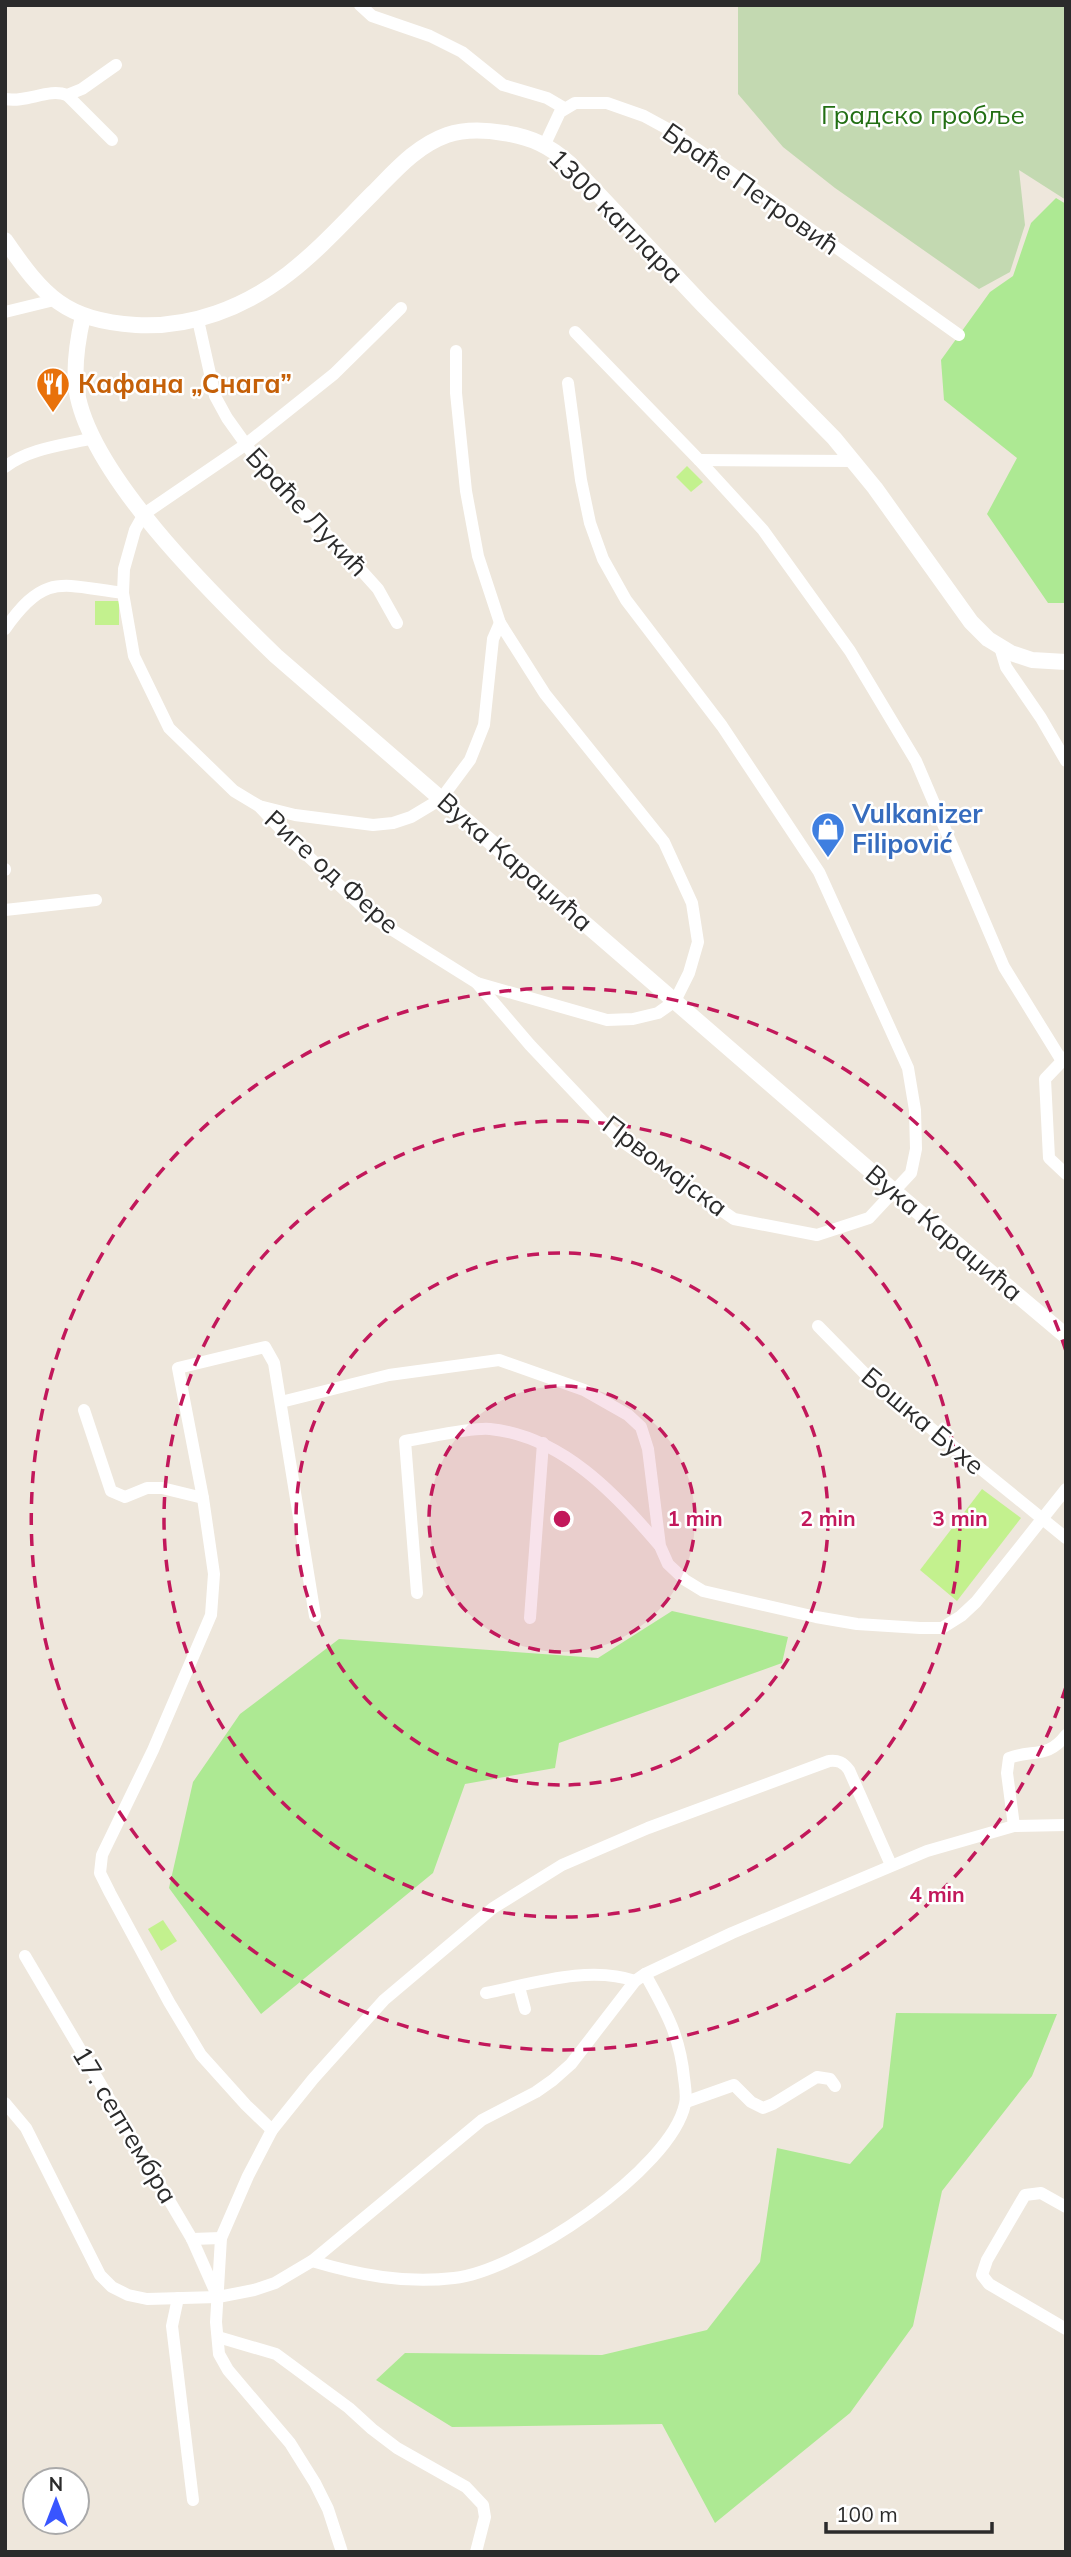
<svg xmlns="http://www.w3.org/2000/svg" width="1071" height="2557" viewBox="0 0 1071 2557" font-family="Mulish,sans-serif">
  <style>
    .green { fill: #ade993 }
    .cemetery { fill: #c3d9b1 }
    .pitch { fill: #c3f18e }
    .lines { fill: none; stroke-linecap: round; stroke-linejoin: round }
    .street { stroke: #fff; stroke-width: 12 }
    .secondary { stroke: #fff; stroke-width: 16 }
    .ring { fill: none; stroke: #c2185b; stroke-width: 3.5; stroke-dasharray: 12 9 }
    .labels { text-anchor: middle; stroke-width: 5; stroke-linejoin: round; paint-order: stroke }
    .park-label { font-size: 26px; fill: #236f14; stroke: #fff }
    .street-label { font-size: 26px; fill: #2b2b2b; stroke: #fff }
    .food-label { font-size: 26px; font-weight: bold; fill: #c56008; stroke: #fff; text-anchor: start }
    .shop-label { font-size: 26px; font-weight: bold; fill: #366cbe; stroke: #fff; text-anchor: start }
    .centre { fill: #c2185b; stroke: #fff; stroke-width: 3.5 }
    .ring-label { font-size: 21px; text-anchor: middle; font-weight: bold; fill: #c2185b; stroke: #fff; stroke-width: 5; stroke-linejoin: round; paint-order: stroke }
  </style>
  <rect width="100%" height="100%" fill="#eee7dc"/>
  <!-- green -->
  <g class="green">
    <polygon points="1056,198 1066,204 1066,603 1048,603 987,514 1017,458 944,400 941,360 990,292 1013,276 1031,223"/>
    <polygon points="672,1611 788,1637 782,1663 559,1743 555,1768 465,1784 433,1873 261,2014 169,1888 193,1782 240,1714 339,1639 598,1658"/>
    <polygon points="896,2013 1057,2014 1032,2076 942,2191 913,2326 850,2413 715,2523 662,2424 452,2427 376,2380 405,2353 602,2355 707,2330 760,2262 777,2148 850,2164 883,2127"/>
  </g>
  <!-- cemetery -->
  <polygon class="cemetery" points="738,5 1066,5 1066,200 1019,170 1025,225 1010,272 979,289 835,188 783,147 738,94"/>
  <!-- pitch -->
  <g class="pitch">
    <polygon points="687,466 703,482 691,492 676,477"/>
    <rect x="95" y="601" width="24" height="24"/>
    <polygon points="982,1489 1021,1518 957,1601 920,1570"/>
    <polygon points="163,1920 177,1941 161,1951 148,1929"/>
  </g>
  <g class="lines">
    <!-- street -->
    <g class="street">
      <polyline points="360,5 372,16 430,36 462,52 503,85 547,98 564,108"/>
      <polyline points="67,95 112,140"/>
      <path d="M5 99C27 103 48 88 67 95L82 89 116 65"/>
      <polyline points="545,144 560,112 575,103 607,103 644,116 666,128 726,169 959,335"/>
      <polyline points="401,308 334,374 245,445 144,514 135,530 124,569 123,593 134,656 169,728 234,791 259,806 295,815 373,825 393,823 411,817 441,799 470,760 484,725 493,639 500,623"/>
      <polyline points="5,312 54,300"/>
      <polyline points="198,320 215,396 227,418 275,485 342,549 378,589 397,623"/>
      <polyline points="575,332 699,460 763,530 850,651 916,761 1004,967 1062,1061"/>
      <polyline points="699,460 855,461"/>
      <path d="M5 467C29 448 65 445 94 438"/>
      <path d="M5 629C45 572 61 585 123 593"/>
      <polyline points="1000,647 1006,667 1041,718 1066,761"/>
      <polyline points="259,806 295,844 378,921 477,983 607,1020 633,1019 658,1013 675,1001 689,973 698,942 692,903 664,842 545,694 500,623 478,556 466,491 456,393 456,351"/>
      <polyline points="5,869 5,870"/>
      <polyline points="5,910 96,900"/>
      <polyline points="477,983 530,1045 620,1140 734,1219 817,1235 869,1218 911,1173 916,1149 915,1110 908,1068 819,872 722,726 626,600 603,559 590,523 581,480 568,383"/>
      <polyline points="1066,1057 1045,1079 1049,1158 1066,1174"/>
      <polyline points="818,1326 869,1378 1066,1538"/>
      <polyline points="281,1402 389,1375 499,1360 584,1390 628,1415 641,1427 648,1449 660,1546 668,1564 685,1580 703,1591 816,1617 857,1624 920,1628 942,1628 961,1616 976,1602 1066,1489"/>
      <polyline points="84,1410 111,1491 125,1497 147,1488 162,1488 203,1498"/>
      <path d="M417 1593 405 1441C426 1438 471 1427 490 1429 561 1436 616 1494 659 1545"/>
      <polyline points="530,1618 543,1443"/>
      <path d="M1014 1826 1007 1773 1009 1758C1032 1749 1048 1759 1066 1735"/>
      <polyline points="25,1956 192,2239 216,2293"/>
      <polyline points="519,1987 525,2009"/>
      <path d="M486 1993C532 1984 589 1965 635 1981"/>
      <polyline points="686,2102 734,2085 751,2102 763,2108 773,2104 817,2077 830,2079 835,2086"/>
      <polyline points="5,2103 26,2128 100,2275 112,2287 128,2295 147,2299 218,2297 254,2290 275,2283 312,2261 482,2120 536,2092 553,2080 571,2064 635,1981 645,1974 732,1933 927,1851 1014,1826 1066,1825"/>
      <polyline points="272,2130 246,2105 201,2055 169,2002 110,1893 100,1873 102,1855 153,1750 211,1615 214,1574 203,1498 178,1368 265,1347 274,1363 315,1616"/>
      <polyline points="1066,2207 1041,2193 1025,2195 987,2260 982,2275 989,2284 1066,2329"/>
      <polyline points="192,2239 221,2238"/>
      <path d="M312 2261C359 2275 405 2284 454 2278 519 2271 671 2170 685 2104 687 2096 685 2086 684 2078 680 2035 665 2010 645 1974"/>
      <polyline points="178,2298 172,2326 193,2500"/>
      <polyline points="218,2337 276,2354 349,2408 372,2429 397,2448 466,2487 483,2505 485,2517 476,2552"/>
      <path d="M342 2552 328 2509 315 2483 290 2443 228 2370 219 2354 216 2322 221 2238 248 2176 272 2130 313 2079 384 2000 493 1908 562 1865 648 1828 829 1761C838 1760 843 1762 849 1770L891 1865"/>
    </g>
    <!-- secondary -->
    <g class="secondary">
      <path d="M5 240C44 297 65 320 136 325 191 328 244 308 288 274 319 250 345 221 373 193 395 171 416 146 447 135 465 129 486 130 504 133 531 137 550 146 570 164L702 304 834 438 875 488 971 622 988 639 1011 653 1032 660 1066 662"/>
      <path d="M83 316C78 338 74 362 76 385 84 470 215 597 276 656L895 1192 1066 1336"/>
    </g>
  </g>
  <!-- distance rings -->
  <circle cx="562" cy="1519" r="133" fill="#c2185b" fill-opacity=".12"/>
  <g class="ring">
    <circle cx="562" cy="1519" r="133"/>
    <circle cx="562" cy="1519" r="266"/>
    <circle cx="562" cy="1519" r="398"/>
    <path d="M1066 1687A531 531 0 1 1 1066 1351"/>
  </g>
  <!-- icons -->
  <defs>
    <g id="restaurant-pin" transform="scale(1.75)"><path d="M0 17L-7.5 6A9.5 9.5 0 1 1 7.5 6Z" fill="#e8710a" stroke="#fff"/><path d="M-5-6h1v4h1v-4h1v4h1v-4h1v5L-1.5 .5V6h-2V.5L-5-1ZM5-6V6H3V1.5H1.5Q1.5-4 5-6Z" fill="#fff"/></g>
    <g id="shop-pin" transform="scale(1.75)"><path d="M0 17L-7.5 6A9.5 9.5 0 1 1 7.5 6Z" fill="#3f7fe0" stroke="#fff"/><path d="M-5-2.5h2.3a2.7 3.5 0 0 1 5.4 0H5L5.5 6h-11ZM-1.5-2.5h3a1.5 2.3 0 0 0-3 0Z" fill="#fff"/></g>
  </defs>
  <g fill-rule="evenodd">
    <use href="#restaurant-pin" x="53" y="384"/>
    <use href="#shop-pin" x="828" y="829"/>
  </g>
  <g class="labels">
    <!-- park labels -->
    <g class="park-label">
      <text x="923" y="124">Градско гробље</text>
    </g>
    <!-- street labels -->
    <g class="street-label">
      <text transform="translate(751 189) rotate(35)" y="9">Браће Петровић</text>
      <text transform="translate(616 216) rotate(45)" y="9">1300 каплара</text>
      <text transform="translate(307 512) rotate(47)" y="9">Браће Лукић</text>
      <text transform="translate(515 862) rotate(41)" y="9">Вука Караџића</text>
      <text transform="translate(332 872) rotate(42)" y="9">Риге од Фере</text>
      <text transform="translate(665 1166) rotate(37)" y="9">Првомајска</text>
      <text transform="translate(944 1233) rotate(40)" y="9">Вука Караџића</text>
      <text transform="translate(923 1421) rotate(40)" y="9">Бошка Бухе</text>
      <text transform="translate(125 2125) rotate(59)" y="9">17. септембра</text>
    </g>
    <!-- food labels -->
    <g class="food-label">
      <text x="78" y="393">Кафана „Снага”</text>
    </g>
    <!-- shop labels -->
    <g class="shop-label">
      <text x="852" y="823">Vulkanizer<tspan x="852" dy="30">Filipović</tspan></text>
    </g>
  </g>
  <circle cx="562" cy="1519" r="10" class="centre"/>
  <g class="ring-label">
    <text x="695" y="1526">1 min</text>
    <text x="828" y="1526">2 min</text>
    <text x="960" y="1526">3 min</text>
    <text x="937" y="1902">4 min</text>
  </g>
  <!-- border -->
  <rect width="1071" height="2557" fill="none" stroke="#2b2b2b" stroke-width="14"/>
  <!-- north arrow -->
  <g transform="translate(56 2501)"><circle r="33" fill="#ffffff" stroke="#aaaaaa" stroke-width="2"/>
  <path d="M0-5L12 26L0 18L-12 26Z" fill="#3855ff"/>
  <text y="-10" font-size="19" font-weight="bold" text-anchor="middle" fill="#2b2b2b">N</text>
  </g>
  <!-- scale -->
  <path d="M826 2522v10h166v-10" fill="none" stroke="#2b2b2b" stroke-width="3.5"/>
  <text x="836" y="2522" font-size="21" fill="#2b2b2b" stroke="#ffffff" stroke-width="5" paint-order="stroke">100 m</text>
</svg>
